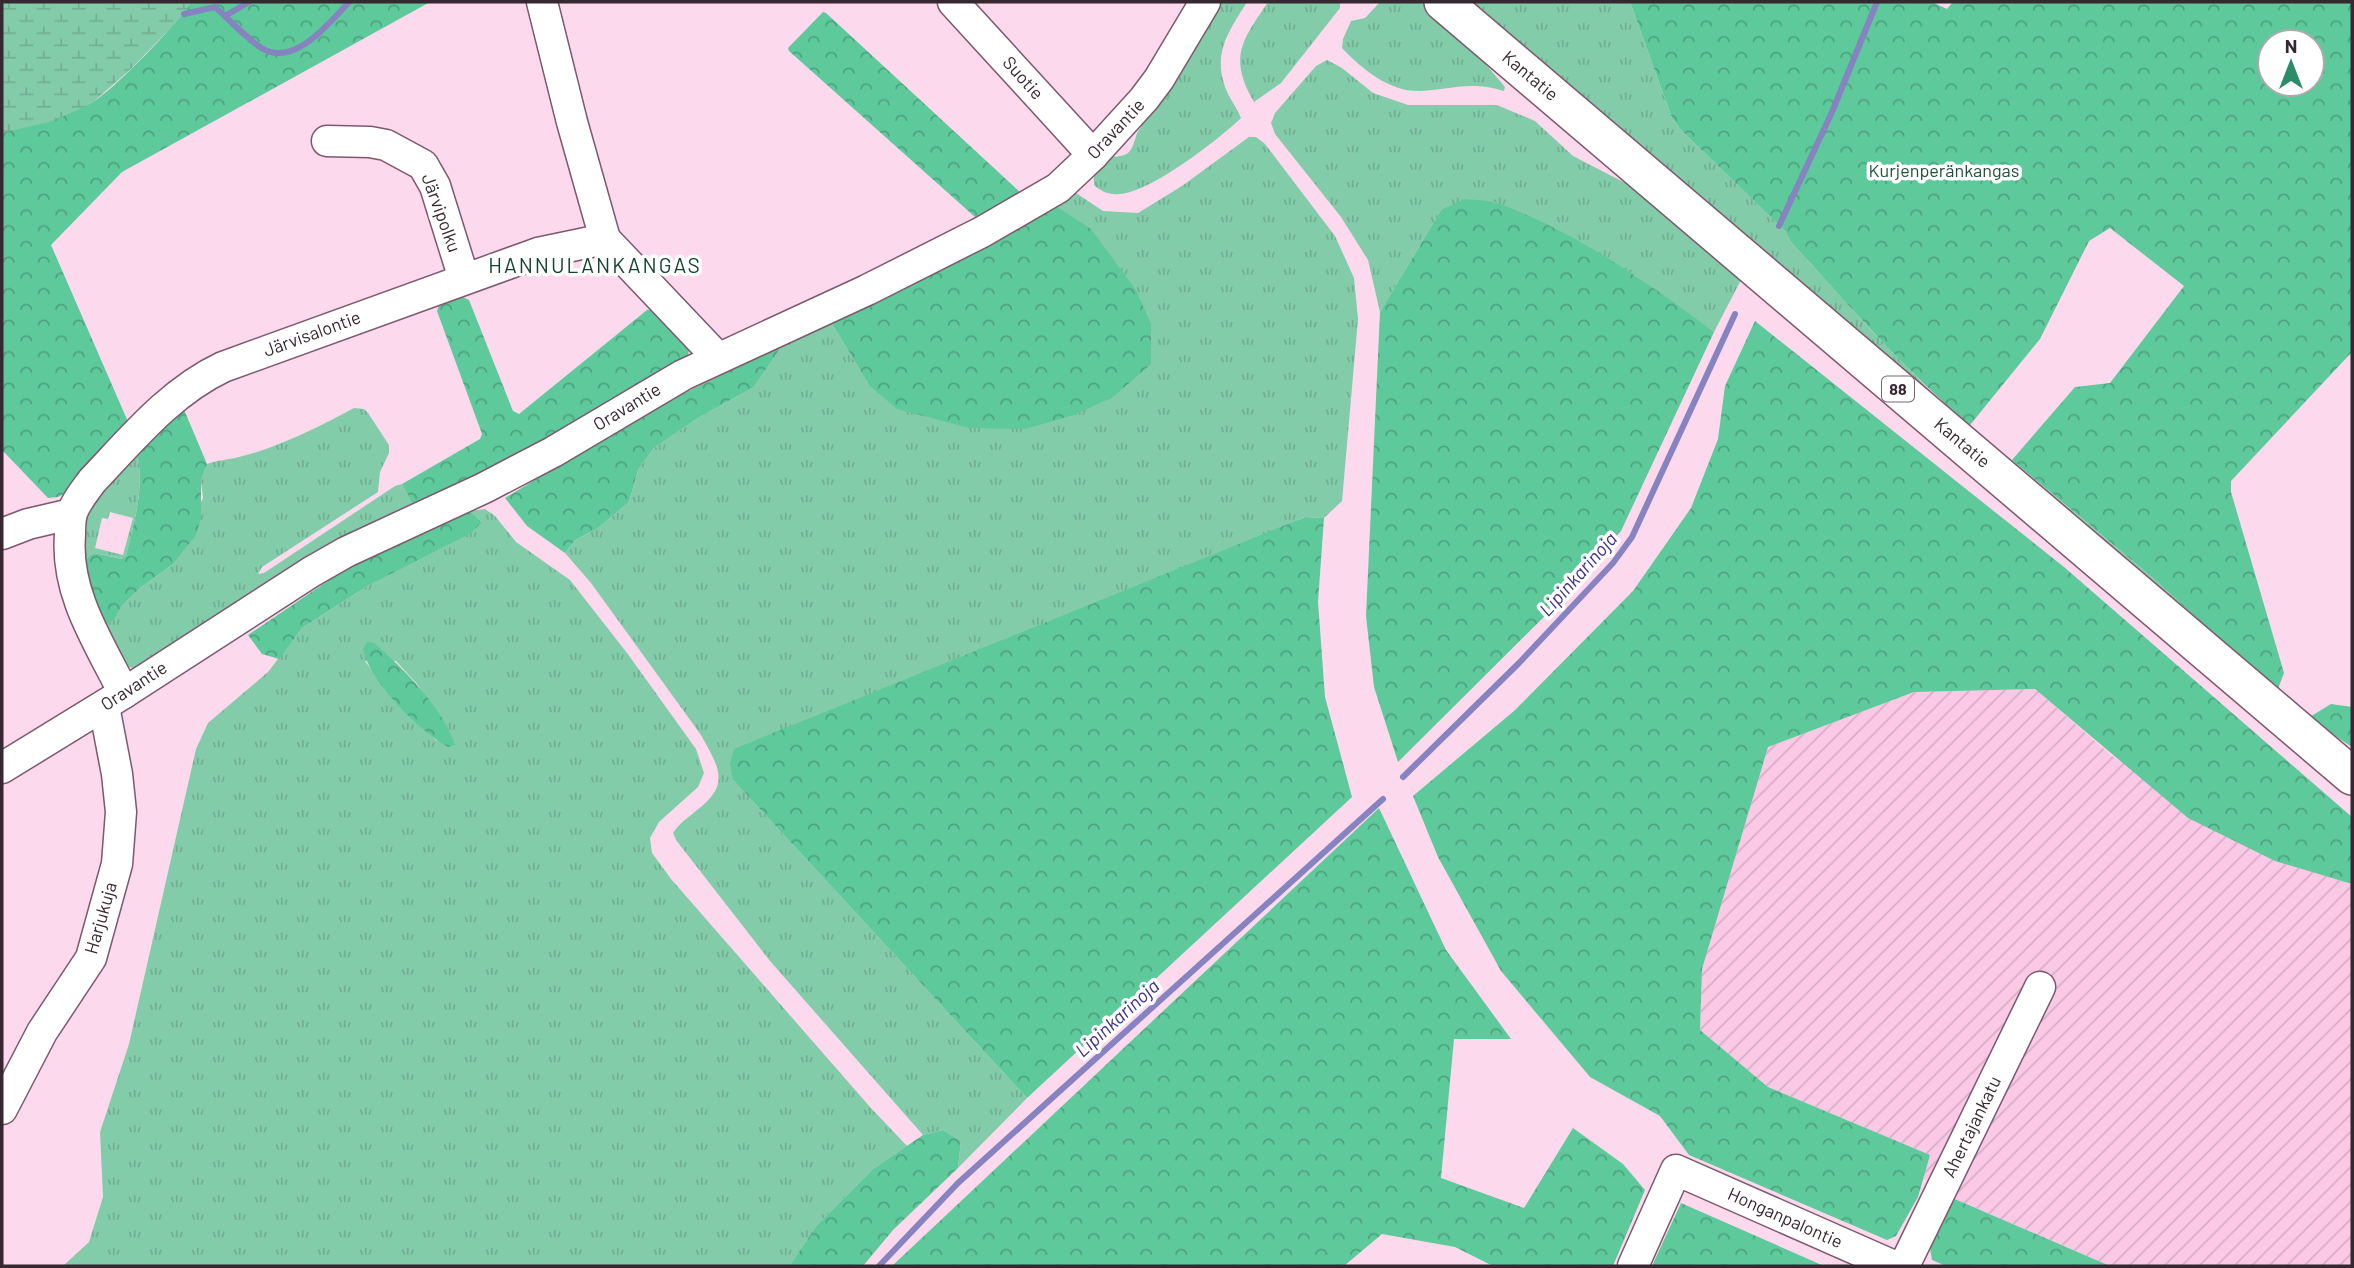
<svg xmlns="http://www.w3.org/2000/svg" width="2354" height="1268" viewBox="0 0 2354 1268" font-family="Barlow,sans-serif">
  <style>
    .industrial { fill: url(#industrial-furrows) }
    .grass { fill: url(#grass-tufts); fill-rule: evenodd }
    .forest { fill: url(#forest-crowns); fill-rule: evenodd }
    .wetland { fill: url(#wetland-marsh) }
    .lines { fill: none; stroke-linecap: round; stroke-linejoin: round }
    .stream { stroke: #8782c0; stroke-width: 6 }
    .minor-casing { stroke: #7d586e; stroke-width: 33 }
    .major-casing { stroke: #7d586e; stroke-width: 40 }
    .minor { stroke: #fff; stroke-width: 30 }
    .major { stroke: #fff; stroke-width: 37 }
    .labels { text-anchor: middle; stroke-width: 7; stroke-linejoin: round; paint-order: stroke }
    .shield { fill: #fff; stroke: #73686e; stroke-width: 2 }
    .shield-label { font-size: 16px; font-weight: bold; fill: #372730 }
    .street-label { font-size: 18px; fill: #372730; stroke: #fff }
    .park-label { font-size: 18px; fill: #224f3b; stroke: #fff }
    .water-label { font-size: 19px; font-style: italic; fill: #3b2d8c; stroke: #fff }
    .quarter-label { font-size: 21px; letter-spacing: 2px; fill: #154230; stroke: #fff }
  </style>
  <defs>
    <pattern id="industrial-furrows" width="10" height="10" patternUnits="userSpaceOnUse" patternTransform="scale(1.75)"><rect width="10" height="10" fill="#fbc9e6"/><path d="M-1 1l2-2M0 10L10 0M9 11l2-2" fill="none" stroke="#d8adc6"/></pattern>
    <pattern id="grass-tufts" width="24" height="20" patternUnits="userSpaceOnUse" patternTransform="scale(1.75)"><rect width="24" height="20" fill="#83cca9"/><path d="M3 7l-1-3M5 7V3M7 7l1-3M15 17l-1-3M17 17v-4M19 17l1-3" fill="none" stroke="#72af92"/></pattern>
    <pattern id="forest-crowns" width="20" height="18" patternUnits="userSpaceOnUse" patternTransform="scale(1.75)"><rect width="20" height="18" fill="#5ec99b"/><path d="M2 6a3 3 0 1 1 6 0M12 15a3 3 0 1 1 6 0" fill="none" stroke="#4ea37f"/></pattern>
    <pattern id="wetland-marsh" width="20" height="14" patternUnits="userSpaceOnUse" patternTransform="scale(1.75)"><rect width="20" height="14" fill="#83cca9"/><path d="M1 5h8M5 5V1M11 12h8M15 12V8" fill="none" stroke="#72af92"/></pattern>
  </defs>
  <rect width="100%" height="100%" fill="#fcd9ed"/>
  <!-- industrial -->
  <polygon class="industrial" points="2035,689 2112,756 2275,861 2352,884 2352,1266 2110,1266 1950,1197 1923,1178 1930,1155 1768,1087 1700,1030 1702,969 1768,747 1914,692"/>
  <!-- grass -->
  <g class="grass">
    <path d="M1219 2H1247C1227 34 1211 55 1228 94 1232 102 1238 110 1241 118 1218 140 1151 192 1120 194 1109 195 1102 192 1094 185V174L1111 157C1131 156 1131 152 1137 133L1201 36Z"/>
    <path d="M1268 2H1340V8L1281 83 1254 102C1228 57 1242 41 1268 2Z"/>
    <path d="M1380 2H1419L1428 6 1473 49 1505 87 1504 91C1469 81 1455 89 1422 91 1391 93 1363 70 1342 48L1343 39 1351 21 1365 18Z"/>
    <polygon points="1464,2 1630,2 1672,118 1681,130 1786,232 1790,241 1871,330 1939,400 2159,583 2276,694"/>
    <polygon points="1327,60 1342,68 1373,93 1408,105 1497,105 1535,121 1573,156 1637,189 1743,276 1714,332 1636,276 1558,231 1494,202 1441,210 1380,312 1368,260 1341,217 1275,134 1271,123 1275,113 1316,66"/>
    <path d="M1249 137H1256L1265 144 1335 236 1354 278 1358 319 1342 501 1324 518 1304 517 733 780 1027 1098 958 1168 961 1141 943 1130 923 1135 770 961 676 840 673 833C680 822 688 818 697 810 731 784 719 768 701 735L591 583 565 553 575 540 598 528 629 502 638 470 654 448 698 418 754 387 782 346 831 322 869 385 1054 205 1073 191 1103 211 1138 213 1182 186Z"/>
    <path d="M354 408 364 409 368 413 389 445V453L380 472 378 492 262 567 258 574 264 573 395 486 402 484 414 504 412 509 143 666 133 668 123 665 105 624 115 619 121 607 140 588 172 565 203 498 201 481 207 464C217 460 228 460 239 457 277 448 319 427 354 408Z"/>
    <path d="M136 450C146 483 134 523 126 556L123 559 94 553 81 562 82 512ZM110 512 133 518 123 555 95 548 102 518 108 519Z"/>
    <path d="M485 509 495 516 516 542 570 580 627 653 696 749 704 773 698 787 659 822 650 838 652 853 671 879 870 1107 907 1146 873 1169 817 1225 789 1266H63L89 1242 103 1197 100 1132 129 1044 196 749 208 723 268 672 302 628 369 585 482 522 470 511ZM365 661H396L417 684 443 722 437 741 394 700Z"/>
  </g>
  <!-- forest -->
  <g class="forest">
    <path d="M191 2H430L122 172 51 245 129 424 69 491 58 497 48 498 2 450V133C30 121 61 116 89 104 110 95 178 23 191 2Z"/>
    <path d="M1630 2H1932L1947 9 1953 2H2352V352L2231 481V492L2284 673 2276 694 2159 583 2012 460 2075 387 2110 383 2184 286 2110 228 2089 241 2040 339 1970 425C1904 370 1848 304 1790 241L1786 232 1681 130 1672 118ZM2270 42H2312V84H2270Z"/>
    <polygon points="823,12 826,13 1022,194 976,221 975,217 789,51 788,48"/>
    <path d="M1465 199C1475 200 1487 200 1497 203 1575 231 1649 283 1714 332L1621 531 1569 592 1398 762 1374 687 1366 616 1380 312 1441 210Z"/>
    <polygon points="1054,205 1091,229 1136,290 1151,324 1151,364 1113,397 1074,415 1025,429 969,428 897,409 869,385 831,322"/>
    <polygon points="463,297 469,300 513,411 519,414 647,310 657,308 688,346 689,351 687,359 548,444 412,509 413,504 402,484 480,439 482,434 437,311 439,306"/>
    <polygon points="1755,321 2064,567 2352,817 2352,884 2275,861 2188,818 2035,689 1914,692 1768,747 1702,969 1700,1030 1768,1087 1930,1155 1918,1197 1896,1236 1887,1240 1689,1155 1660,1116 1590,1077 1501,971 1438,857 1413,796 1514,711 1633,591 1691,508 1718,439 1725,386"/>
    <polygon points="782,346 754,387 698,418 654,448 638,470 629,502 598,528 575,540 565,553 527,526 505,498 653,408"/>
    <path d="M182 405 207 464 201 481V518L196 535 172 565 140 588 121 607 115 619 99 629 81 562 94 553 122 559 126 556C134 523 146 484 136 450Z"/>
    <polygon points="470,511 482,522 471,533 369,585 302,628 279,659 262,654 248,635 344,570"/>
    <polygon points="1305,517 1324,518 1318,602 1325,697 1352,797 1027,1098 733,780 730,764 734,749"/>
    <path d="M367 642 374 643C403 668 443 708 455 745L448 747C419 731 369 681 363 649Z"/>
    <polygon points="2331,704 2352,707 2352,747 2308,718"/>
    <polygon points="1379,808 1446,950 1511,1039 1454,1039 1441,1178 1524,1208 1573,1128 1623,1164 1645,1190 1613,1266 1493,1266 1455,1247 1382,1234 1344,1266 892,1266"/>
    <polygon points="943,1130 961,1141 958,1168 893,1230 863,1266 789,1266 817,1225 873,1169 923,1135"/>
    <polygon points="1950,1197 2110,1266 1946,1266 1932,1260 1928,1237"/>
    <polygon points="1681,1203 1824,1266 1652,1266"/>
  </g>
  <!-- wetland -->
  <polygon class="wetland" points="2,2 191,2 184,14 131,69 92,103 53,121 2,133"/>
  <g class="lines">
    <!-- stream -->
    <g class="stream">
      <path d="M184 14 215 7C230 20 244 36 260 47 293 70 330 22 349 2"/>
      <polyline points="225,16 249,2"/>
      <polyline points="1779,226 1832,112 1877,2"/>
      <polyline points="1403,777 1519,663 1613,563 1632,537 1735,314"/>
      <polyline points="879,1266 958,1183 1383,799"/>
    </g>
    <!-- minor casing -->
    <g class="minor-casing">
      <g id="minor">
        <polyline points="542,2 572,122 605,239"/>
        <polyline points="953,2 1093,155"/>
        <polyline points="327,141 370,142 386,145 423,165 435,186 464,279"/>
        <polyline points="2,534 28,524 71,514"/>
        <path d="M124 693C99 643 65 593 70 535 70 528 70 520 72 513 76 501 85 491 92 481 132 439 170 392 223 367L538 253 605 239 718 358"/>
        <polyline points="2,768 124,693 311,572 346,552 484,488 553,452 683,375 867,290 982,232 1058,188 1093,155 1144,99 1159,79 1205,2"/>
        <polyline points="2,1109 42,1032 91,958 117,864 121,812 117,774 104,706"/>
        <polyline points="1633,1266 1676,1170 1894,1266"/>
        <polyline points="1904,1266 2040,987"/>
      </g>
    </g>
    <!-- major casing -->
    <g class="major-casing">
      <polyline id="major" points="1443,2 2352,776"/>
    </g>
    <!-- minor -->
    <use href="#minor" class="minor"/>
    <!-- major -->
    <use href="#major" class="major"/>
  </g>
  <g class="labels">
    <!-- shield labels -->
    <rect class="shield" x="1882" y="376.5" width="32" height="25" rx="5"/>
    <g class="shield-label">
      <text x="1898" y="395">88</text>
    </g>
    <!-- street labels -->
    <g class="street-label">
      <text transform="translate(1530 76) rotate(40)" y="6">Kantatie</text>
      <text transform="translate(1023 78) rotate(48)" y="6">Suotie</text>
      <text transform="translate(1116 129) rotate(-47)" y="6">Oravantie</text>
      <text transform="translate(441 213) rotate(70)" y="6">Järvipolku</text>
      <text transform="translate(312 334) rotate(-20)" y="6">Järvisalontie</text>
      <text transform="translate(627 407) rotate(-31)" y="6">Oravantie</text>
      <text transform="translate(1962 443) rotate(40)" y="6">Kantatie</text>
      <text transform="translate(134 686) rotate(-33)" y="6">Oravantie</text>
      <text transform="translate(101 918) rotate(-74)" y="6">Harjukuja</text>
      <text transform="translate(1972 1127) rotate(-64)" y="6">Ahertajankatu</text>
      <text transform="translate(1785 1218) rotate(24)" y="6">Honganpalontie</text>
    </g>
    <!-- park labels -->
    <g class="park-label">
      <text x="1944" y="177">Kurjenperänkangas</text>
    </g>
    <!-- water labels -->
    <g class="water-label">
      <text transform="translate(1578 574) rotate(-48)" y="7">Lipinkarinoja</text>
      <text transform="translate(1117 1018) rotate(-42)" y="7">Lipinkarinoja</text>
    </g>
    <!-- quarter labels -->
    <g class="quarter-label">
      <text x="595" y="273">HANNULANKANGAS</text>
    </g>
  </g>
  <!-- border -->
  <rect width="2354" height="1268" fill="none" stroke="#372730" stroke-width="7"/>
  <!-- north arrow -->
  <g transform="translate(2291 63)"><circle r="33" fill="#ffffff" stroke="#afa9ac" stroke-width="2"/>
  <path d="M0-5L12 26L0 18L-12 26Z" fill="#2b8d67"/>
  <text y="-10" font-size="19" font-weight="bold" text-anchor="middle" fill="#372730">N</text>
  </g>
</svg>
